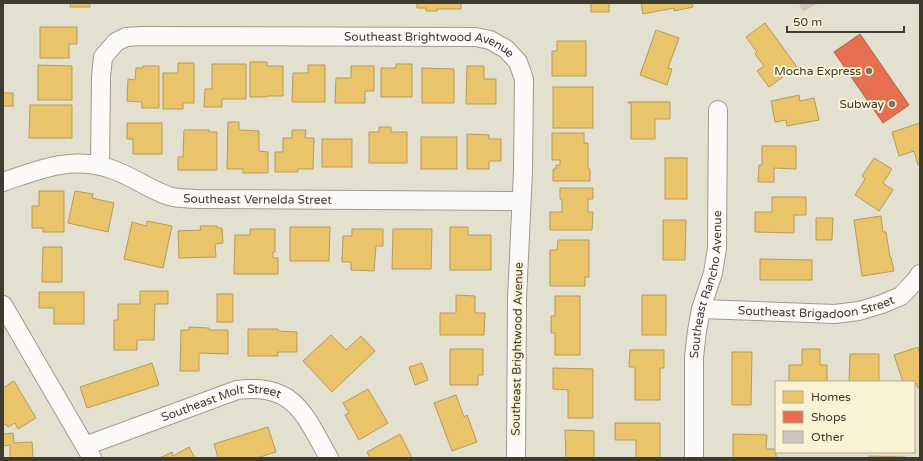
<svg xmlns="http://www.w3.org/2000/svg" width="923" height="461" viewBox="0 0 923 461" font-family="'Varela Round',sans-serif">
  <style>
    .homes { fill: #e9c46a; stroke: #b69b59 }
    .shops { fill: #e76f51; stroke: #b45f47 }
    .building { fill: #cfc7be; stroke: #d1c9c1 }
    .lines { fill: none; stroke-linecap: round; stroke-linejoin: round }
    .street-casing { stroke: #9e9a8e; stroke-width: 20 }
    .street { stroke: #fbfaf8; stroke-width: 18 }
    .poi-dot { fill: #787568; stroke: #faf2d5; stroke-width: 1.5 }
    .labels { text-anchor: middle; stroke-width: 4; stroke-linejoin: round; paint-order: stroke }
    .street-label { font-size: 12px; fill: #3e3b30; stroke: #faf2d5 }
    .poi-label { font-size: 12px; fill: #3e3b30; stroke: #faf2d5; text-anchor: end }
  </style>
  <rect width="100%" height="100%" fill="#e4e0d0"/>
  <!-- homes -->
  <g class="homes">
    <polygon points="71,3 90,3 90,7 70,7"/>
    <polygon points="417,3 461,3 461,9 437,9 437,11 426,11 426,8 417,8"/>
    <rect x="591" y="3" width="18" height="9"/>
    <polygon points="641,3 692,3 693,7 674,11 674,8 643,14"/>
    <polygon points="765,23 797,67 769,87 757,71 764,66 755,54 757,52 746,37"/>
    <polygon points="40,27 77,27 77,44 69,44 69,58 40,58"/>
    <polygon points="656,30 679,38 668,68 672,69 667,85 640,75"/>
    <polygon points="557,41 586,41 586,76 552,76 552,51 557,51"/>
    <polygon points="250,62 267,62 267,66 283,66 283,96 267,96 267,97 250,97"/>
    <polygon points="178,63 194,63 194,103 183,103 183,109 163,109 163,73 178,73"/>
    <polygon points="212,64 246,64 246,99 222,99 222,107 204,107 205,89 212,89"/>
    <polygon points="396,64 412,64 412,97 381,97 381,68 396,68"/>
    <polygon points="38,65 72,66 72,100 38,100"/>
    <polygon points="308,65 325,65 325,102 292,102 293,73 308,73"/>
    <polygon points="143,66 159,66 159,108 142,108 142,102 127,101 128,79 135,80 136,68 143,68"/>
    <polygon points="351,66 374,66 374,91 365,91 365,103 335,103 336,78 351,78"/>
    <polygon points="467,66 484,66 484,79 496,79 496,104 466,104"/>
    <polygon points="422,68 454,69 454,103 422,103"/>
    <rect x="553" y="87" width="40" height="41"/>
    <rect x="3" y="93" width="10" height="13"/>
    <polygon points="799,95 800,101 814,98 819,120 787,126 786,120 775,122 771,101"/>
    <polygon points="628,102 670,102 670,119 655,119 655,139 631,139 631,103 628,103"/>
    <polygon points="30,105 72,105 72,138 29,138"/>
    <polygon points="228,122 239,122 239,130 259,131 259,151 268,152 268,173 243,173 243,169 227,169"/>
    <polygon points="127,123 162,123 162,154 133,154 133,139 127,139"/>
    <polygon points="920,123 920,165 918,165 914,151 899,156 892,132"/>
    <polygon points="379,127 391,127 391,132 407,132 407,163 369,163 369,132 379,132"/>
    <polygon points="184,130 209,130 209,132 217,132 217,170 178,170 178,157 183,157"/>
    <polygon points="292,130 306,130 305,138 314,138 313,169 298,169 298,172 275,172 275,152 283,152 283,138 292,138"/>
    <polygon points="552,133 584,133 584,143 588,143 588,169 590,169 590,181 553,181 553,169 556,169 556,165 560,165 560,160 552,160"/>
    <polygon points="467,134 489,135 489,139 501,139 501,161 489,161 489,169 467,169"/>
    <rect x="421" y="137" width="36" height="32"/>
    <rect x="322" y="139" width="30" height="28"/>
    <polygon points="762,146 796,146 796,169 774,168 774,182 758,182 759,165 762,165"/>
    <rect x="665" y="158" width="22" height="41"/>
    <polygon points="874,158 892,169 883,183 893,190 879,211 855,195 865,179 862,176"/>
    <polygon points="560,188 593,188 593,199 588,199 588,212 593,212 592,230 550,230 550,212 562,212 562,199 560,199"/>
    <polygon points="39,191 64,191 64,232 43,232 43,228 32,228 32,206 39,206"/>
    <polygon points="75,191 93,194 92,198 114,203 108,232 68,223"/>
    <polygon points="772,197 806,197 806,215 794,215 794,233 755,232 755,212 772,212"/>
    <polygon points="881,216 883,232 886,232 890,257 891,257 894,271 862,276 854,220"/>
    <polygon points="816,218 833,218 832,240 816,240"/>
    <polygon points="663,220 686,220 685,260 663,260"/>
    <polygon points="147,221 172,226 163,268 124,259 132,222 146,226"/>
    <polygon points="200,226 217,226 217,228 222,228 223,243 215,244 216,257 179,258 178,231 201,230"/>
    <polygon points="290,227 330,227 329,261 290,261"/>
    <polygon points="450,227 468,227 468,235 491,235 491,270 450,270"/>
    <polygon points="250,229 275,229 275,252 273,252 273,258 278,258 278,274 234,274 235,235 250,235"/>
    <polygon points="352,229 383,229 383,246 376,246 374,271 351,270 351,262 342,262 343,236 352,236"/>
    <polygon points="393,229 432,229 431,269 392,269"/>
    <polygon points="558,240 589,240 589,277 585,277 585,286 550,286 550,250 557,250"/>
    <polygon points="43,247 62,247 62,282 42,282"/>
    <polygon points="760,259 812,260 812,280 760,280"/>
    <polygon points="140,291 168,291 168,304 155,304 154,340 137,340 137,350 114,350 114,320 118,320 118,304 140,304"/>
    <polygon points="39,292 84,292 84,324 54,324 54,308 39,308"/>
    <rect x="217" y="294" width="16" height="28"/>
    <polygon points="456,295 475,296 475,313 485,313 484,335 440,335 440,313 456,313"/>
    <rect x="642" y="295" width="24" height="40"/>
    <polygon points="555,296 580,296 580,355 555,355 555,333 551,333 551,316 555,316"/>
    <polygon points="189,327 209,328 209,330 228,330 228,354 199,353 199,371 180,371 181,330 189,330"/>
    <polygon points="248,329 278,329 278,331 297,332 297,352 278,352 278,356 248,356"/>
    <polygon points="331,335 346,350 361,336 375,351 332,392 303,361"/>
    <polygon points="918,347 920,355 920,388 918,388 916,383 914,384 914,382 903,382 894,355"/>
    <polygon points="450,349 483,349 483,375 478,375 478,385 450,385"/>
    <polygon points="802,349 820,349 820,365 827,365 827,382 789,382 789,365 802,365"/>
    <polygon points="630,350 664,350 664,368 660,368 660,400 635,400 635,367 629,367"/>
    <polygon points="732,352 752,352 751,405 732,405"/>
    <polygon points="850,354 879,354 879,382 849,382"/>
    <polygon points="152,363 159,385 87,408 80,387"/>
    <polygon points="422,363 428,380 415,385 409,367"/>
    <polygon points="553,368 593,369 593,418 568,418 568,390 553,389"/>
    <polygon points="14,381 36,418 18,429 15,423 8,427 6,424 3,425 3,388"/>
    <polygon points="368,389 388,423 359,440 345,415 349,413 343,403"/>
    <polygon points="456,395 464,417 467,415 477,442 452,451 434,403"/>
    <polygon points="615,423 660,423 660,458 636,458 636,440 615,440"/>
    <polygon points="268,427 276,452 257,458 218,458 214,444"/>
    <polygon points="565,430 594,431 594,458 566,458"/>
    <polygon points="13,433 14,443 32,442 33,458 10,458 10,445 3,446 3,434"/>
    <polygon points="400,434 412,458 370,458 367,452"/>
    <polygon points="733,434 767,435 766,449 776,449 776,458 733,458"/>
    <polygon points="189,447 195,458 160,458 172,452 173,456"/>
    <polygon points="869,456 905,457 905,458 869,458"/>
  </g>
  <!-- shops -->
  <polygon class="shops" points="860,34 909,105 883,123 834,52"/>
  <!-- building -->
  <polygon class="building" points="799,3 818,3 803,11"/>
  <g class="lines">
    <!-- street casing -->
    <g class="street-casing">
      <g id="street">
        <path id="s1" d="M100 166 101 77 103 57 116 42 126 37 141 36 475 37 490 40 506 49 518 62 524 79 523 171 517 299 516 458"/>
        <path id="s2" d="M3 182C38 170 70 156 108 168 129 174 148 189 169 196 178 199 188 198 197 199L521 201"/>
        <polyline points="3,305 92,458"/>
        <path id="s3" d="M701 309 835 314 859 311 882 304 901 296 916 280 920 274"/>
        <path id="s4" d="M85 446 237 390C295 383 304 414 329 458"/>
        <path id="s5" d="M694 458V357L697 331 701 309 713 273 717 248 718 110"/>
      </g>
    </g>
    <!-- street -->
    <use href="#street" class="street"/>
  </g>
  <!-- markers -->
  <g class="poi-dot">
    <circle cx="869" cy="71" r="4"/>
    <circle cx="892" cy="104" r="4"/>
  </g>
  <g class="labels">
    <!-- street labels -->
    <g class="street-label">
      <text dy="4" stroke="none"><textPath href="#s1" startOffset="445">Southeast Brightwood Avenue</textPath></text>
      <text dy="4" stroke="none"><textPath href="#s2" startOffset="264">Southeast Vernelda Street</textPath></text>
      <text dy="4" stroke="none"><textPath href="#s5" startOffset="175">Southeast Rancho Avenue</textPath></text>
      <text dy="4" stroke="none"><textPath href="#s3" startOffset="116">Southeast Brigadoon Street</textPath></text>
      <text transform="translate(517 349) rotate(-89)" y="4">Southeast Brightwood Avenue</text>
      <text dy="4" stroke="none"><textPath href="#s4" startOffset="144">Southeast Molt Street</textPath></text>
    </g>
    <!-- poi labels -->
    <g class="poi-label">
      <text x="861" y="75">Mocha Express</text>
      <text x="884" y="108">Subway</text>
    </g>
  </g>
  <!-- border -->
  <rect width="923" height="461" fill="none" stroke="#3e3b30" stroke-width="8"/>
  <!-- legend -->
  <rect x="775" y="381" width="140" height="72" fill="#faf2d5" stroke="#afa993"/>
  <rect x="783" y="391" width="20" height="12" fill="#e9c46a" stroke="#afa993"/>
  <text x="811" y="401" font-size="12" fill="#3e3b30">Homes</text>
  <rect x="783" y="411" width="20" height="12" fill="#e76f51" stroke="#afa993"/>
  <text x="811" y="421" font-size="12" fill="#3e3b30">Shops</text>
  <rect x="783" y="431" width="20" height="12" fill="#cfc7be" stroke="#afa993"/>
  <text x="811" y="441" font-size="12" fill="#3e3b30">Other</text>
  <!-- scale -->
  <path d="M787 26v6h117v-6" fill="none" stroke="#3e3b30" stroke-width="2"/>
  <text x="793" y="26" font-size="12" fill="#3e3b30" stroke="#faf2d5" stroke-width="3" paint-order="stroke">50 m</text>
</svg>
